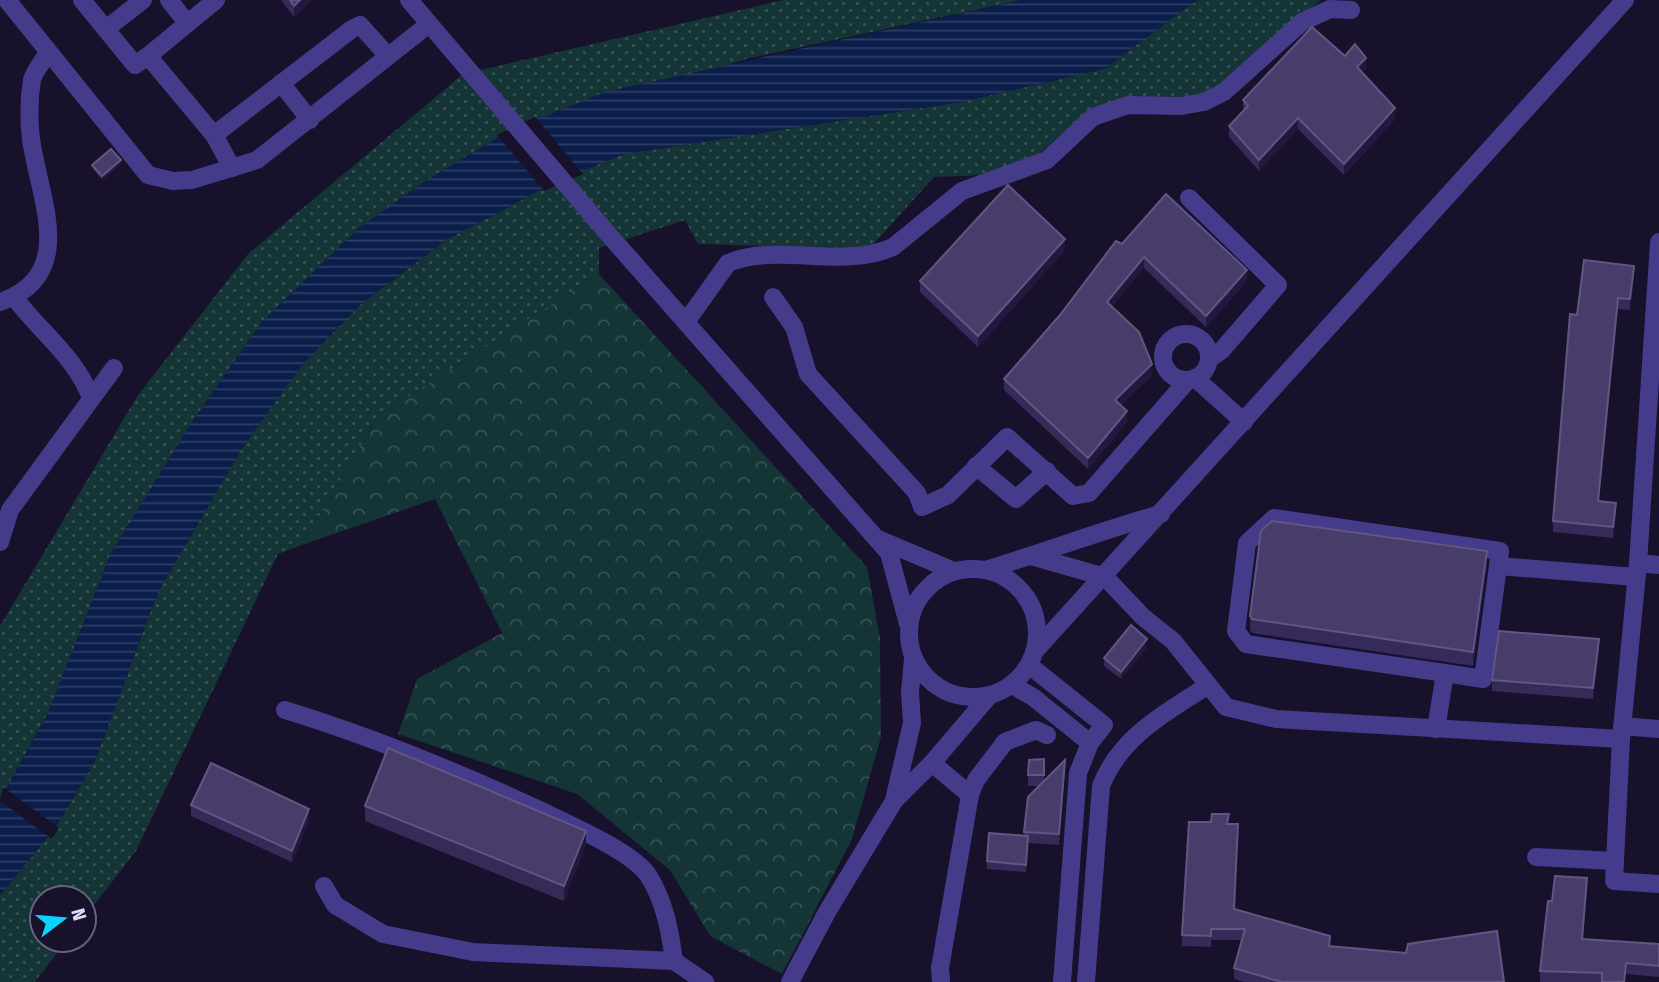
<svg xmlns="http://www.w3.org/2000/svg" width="1659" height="982" viewBox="0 0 1659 982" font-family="'Fira Sans Condensed',sans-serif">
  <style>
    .grass { fill: url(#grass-dots) }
    .forest { fill: url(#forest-crowns) }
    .water { fill: url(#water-rules) }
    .pier { fill: #17112b }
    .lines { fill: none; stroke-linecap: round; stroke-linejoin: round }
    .minor { stroke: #443c8a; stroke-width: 18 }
    .wall { fill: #362a59 }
    .shaded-wall { fill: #22183f }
    .building { fill: #483d6a; stroke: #605682; stroke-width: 2 }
  </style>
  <defs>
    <pattern id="grass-dots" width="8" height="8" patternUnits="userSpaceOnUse" patternTransform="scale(1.75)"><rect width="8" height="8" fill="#143435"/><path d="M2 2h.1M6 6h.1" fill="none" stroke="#365153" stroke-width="1.8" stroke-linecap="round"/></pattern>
    <pattern id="forest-crowns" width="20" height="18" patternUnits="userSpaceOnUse" patternTransform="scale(1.75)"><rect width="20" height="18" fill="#143435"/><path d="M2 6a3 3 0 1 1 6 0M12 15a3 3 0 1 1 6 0" fill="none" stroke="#365153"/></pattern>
    <pattern id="water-rules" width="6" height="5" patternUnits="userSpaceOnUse" patternTransform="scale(1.75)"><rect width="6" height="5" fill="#0b1d4a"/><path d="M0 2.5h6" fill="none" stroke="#2e3d65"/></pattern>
  </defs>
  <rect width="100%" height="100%" fill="#17112b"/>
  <!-- grass -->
  <g class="grass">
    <polygon points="783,0 1022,0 750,58 511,130 424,182 358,229 261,323 194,419 111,553 48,713 0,800 0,626 138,395 248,254 463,74"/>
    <polygon points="1197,0 1321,0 1199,102 1082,116 1032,160 989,175 934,177 869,249 698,244 685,220 599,248 599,274 378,416 302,545 278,554 136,851 84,918 84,898 42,898 42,940 67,940 35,982 0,982 0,895 54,830 95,761 158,592 241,450 301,365 360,305 446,240 557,181 624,154 961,102 1104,69"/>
  </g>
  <!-- forest -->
  <polygon class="forest" points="599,274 867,567 880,638 881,737 852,839 782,974 710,936 670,870 577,794 398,734 417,679 502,633 435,499 302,545 378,416"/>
  <!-- water -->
  <polygon class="water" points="1022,0 1197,0 1104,69 961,102 624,154 557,181 446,240 360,305 302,365 241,450 158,592 95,761 54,830 0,895 0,800 48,713 111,553 194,419 261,323 358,229 424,182 511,130 605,92"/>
  <!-- pier -->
  <g class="pier">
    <polygon points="535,117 583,174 544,191 497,135"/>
    <polygon points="3,787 59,828 52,839 0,801"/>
  </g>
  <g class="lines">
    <!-- minor -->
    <g class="minor">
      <polyline points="7,0 148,175 173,181 192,180 257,160 429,24"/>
      <polyline points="82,0 135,65 148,56"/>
      <polyline points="169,0 187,23"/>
      <polyline points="216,0 148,56 214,135 232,168"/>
      <polyline points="409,0 609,235 889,553 908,624"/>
      <polyline points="106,29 143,0"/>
      <polyline points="281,83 310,120"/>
      <polyline points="214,135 352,29 360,25 388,56"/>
      <polyline points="1189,198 1278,285 1222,350 1209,359"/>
      <polyline points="1659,242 1638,563 1621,739 1614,881 1659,884"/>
      <path d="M14 297C40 332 76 357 91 398"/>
      <polyline points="773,297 794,327 808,374 917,493 922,507 948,495 1007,437 1073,496 1089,493 1188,380"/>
      <path d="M0 302C79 275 39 198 31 139 29 122 29 98 32 80 34 71 43 61 48 53"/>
      <path d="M686 322 728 263C779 242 842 270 893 247L962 191 1047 160 1093 117 1128 105 1181 106 1204 102 1224 92 1302 22 1330 9 1351 10"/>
      <circle cx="1186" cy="357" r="23"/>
      <polyline points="1195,378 1244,422"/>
      <polyline points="976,466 1016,499 1047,471"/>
      <polyline points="878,539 954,571"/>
      <polyline points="0,542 10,510 114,368"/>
      <polyline points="1031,556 1105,577 1143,617 1173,641 1226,707 1276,719 1621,739"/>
      <polyline points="1638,563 1659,565"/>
      <polyline points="1498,566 1636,577"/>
      <circle cx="973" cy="633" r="64"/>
      <path d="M985 570C1045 552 1102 530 1161 514"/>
      <polyline points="1034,652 1625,0"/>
      <polyline points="1029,665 1104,725 1090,743 1078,773 1062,982"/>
      <polyline points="1012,685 1033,697 1090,743"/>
      <path d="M285 710C376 738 463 774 548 814 574 827 632 852 648 875 665 902 670 931 674 961"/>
      <polyline points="1622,726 1659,729"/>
      <polyline points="1436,729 1445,673 1246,644 1236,631 1247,543 1274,518 1500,551 1483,679 1445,673"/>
      <polyline points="932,763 970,795"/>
      <polyline points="894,800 912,723 910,692 913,659"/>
      <polyline points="1536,857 1615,861"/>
      <polyline points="324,886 335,905 383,934 473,952 674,961 705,982"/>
      <polyline points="790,982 827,912 894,801 932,763 989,696"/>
      <polyline points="941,982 940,968 970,795 976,780 1005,742 1036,730 1047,735"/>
      <path d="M1086 982 1101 786C1120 737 1165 713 1207 686"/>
    </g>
  </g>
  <!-- wall -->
  <g class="wall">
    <polygon points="281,0 312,0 294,17"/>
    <polygon points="1345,56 1366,69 1362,73 1395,119 1344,175 1298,129 1259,171 1229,137 1229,126 1243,111 1243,100"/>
    <polygon points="121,164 102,180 92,168 92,165"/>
    <polygon points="1122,244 1247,281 1206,327 1144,268 1112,306 1152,375 1120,406 1127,422 1088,469 1004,390 1004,379 1060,315"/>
    <polygon points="1065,250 978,347 920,292 920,281"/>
    <polygon points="1634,277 1630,310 1618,309 1599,501 1616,514 1613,538 1553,532 1553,521 1577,315"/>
    <polygon points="1487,566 1473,666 1252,633 1250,630 1250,616"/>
    <polygon points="1147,647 1121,679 1104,666 1104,658"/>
    <polygon points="1599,650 1593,699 1492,691 1492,680"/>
    <polygon points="1044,759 1044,781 1065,771 1059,845 1028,843 1026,872 987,869 987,861 1024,836 1024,832 1039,786 1028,786 1028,775"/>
    <polygon points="191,805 309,820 292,862 191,816"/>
    <polygon points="365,806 586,845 564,901 365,821"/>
    <polygon points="1229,824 1238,835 1234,909 1330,946 1504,982 1245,982 1234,979 1234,968 1242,940 1211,940 1211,947 1182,946 1182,935"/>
    <polygon points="1587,889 1583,939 1659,944 1659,977 1626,974 1625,982 1540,982 1540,971"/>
  </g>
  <!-- shaded-wall -->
  <g class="shaded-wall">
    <polygon points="300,0 312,0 294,17 294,6"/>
    <polygon points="1366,58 1366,69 1357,78 1357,67"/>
    <polygon points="1395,108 1395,119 1344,175 1344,164"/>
    <polygon points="1298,118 1298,129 1259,171 1259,160"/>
    <polygon points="121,160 121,164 102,180 102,176"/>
    <polygon points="1065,239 1065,250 978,347 978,336"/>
    <polygon points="1144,257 1144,268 1107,313 1107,302"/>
    <polygon points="1634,266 1634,277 1630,310 1630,299"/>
    <polygon points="1247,270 1247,281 1206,327 1206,316"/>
    <polygon points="1618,298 1618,309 1598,512 1598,501"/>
    <polygon points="1152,364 1152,375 1115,411 1115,400"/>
    <polygon points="1127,411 1127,422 1088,469 1088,458"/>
    <polygon points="1616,503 1616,514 1613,538 1613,527"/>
    <polygon points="1487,551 1487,566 1473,666 1473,652"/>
    <polygon points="1147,639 1147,647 1121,679 1121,672"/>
    <polygon points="1599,639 1599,650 1593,699 1593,688"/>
    <polygon points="1065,760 1065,771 1059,845 1059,834"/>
    <polygon points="309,809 309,820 292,862 292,851"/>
    <polygon points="586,831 586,845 564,901 564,886"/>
    <polygon points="1587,878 1587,889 1582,950 1582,939"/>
  </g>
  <!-- building -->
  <g class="building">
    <polygon points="290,0 300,0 294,6"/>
    <polygon points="1312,27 1345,56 1355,44 1366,58 1357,67 1395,108 1344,164 1298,118 1259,160 1229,126 1248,106 1243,100"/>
    <polygon points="111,149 121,160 102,176 92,165"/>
    <polygon points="1008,185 1065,239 978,336 920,281"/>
    <polygon points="1166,194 1247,270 1206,316 1144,257 1107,302 1139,332 1152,364 1115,400 1127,411 1088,458 1004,379 1060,315 1116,241 1122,244"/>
    <polygon points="1584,260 1634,266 1630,299 1618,298 1598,501 1616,503 1613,527 1553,521 1570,314 1577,315"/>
    <polygon points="1272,521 1487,551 1473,652 1252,619 1250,616 1261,531"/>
    <polygon points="1131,625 1147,639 1121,672 1104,658"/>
    <polygon points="1499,631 1599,639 1593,688 1492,680"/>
    <polygon points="388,748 586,831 564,886 365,806"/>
    <polygon points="1044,759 1044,775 1028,775 1029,760"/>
    <polygon points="1065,760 1059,834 1024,832 1028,797"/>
    <polygon points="211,763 309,809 292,851 191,805"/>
    <polygon points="1212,814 1229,814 1227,824 1238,824 1234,909 1330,936 1329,946 1406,953 1408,944 1497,931 1504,982 1282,982 1234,968 1245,929 1211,929 1211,936 1182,935 1189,822 1211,822"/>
    <polygon points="989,833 1028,836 1026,865 987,861"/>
    <polygon points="1555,876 1587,878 1582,939 1659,944 1659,966 1626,963 1624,982 1602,982 1602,973 1540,971 1548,901 1552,901"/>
  </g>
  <!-- north arrow -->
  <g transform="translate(63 919) rotate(74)"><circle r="33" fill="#17112b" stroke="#686280" stroke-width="2"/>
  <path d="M0-5L12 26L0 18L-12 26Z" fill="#07d5ff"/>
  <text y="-10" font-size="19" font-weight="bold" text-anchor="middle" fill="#e1dbff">N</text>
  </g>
</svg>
